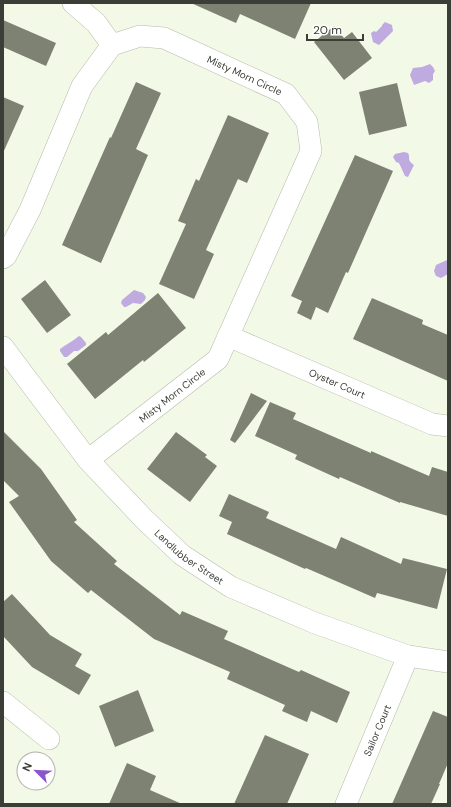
<svg xmlns="http://www.w3.org/2000/svg" width="451" height="807" viewBox="0 0 451 807" font-family="'DM Sans',sans-serif">
  <style>
    .water { fill: #bfabdf }
    .building { fill: #7d8272 }
    .lines { fill: none; stroke-linecap: round; stroke-linejoin: round }
    .minor-casing { stroke: #b5bbaa; stroke-width: 22 }
    .minor { stroke: #fff; stroke-width: 21 }
    .labels { text-anchor: middle; stroke-width: 4; stroke-linejoin: round; paint-order: stroke }
    .street-label { font-size: 10px; fill: #3b3e37; stroke: #fff }
  </style>
  <rect width="100%" height="100%" fill="#f3f9e7"/>
  <!-- water -->
  <g class="water">
    <polygon points="385,22 392,25 393,31 379,45 373,42 371,33 374,31 376,32 382,26 382,25"/>
    <polygon points="430,64 433,67 435,71 433,74 433,80 429,83 425,81 414,85 410,75 413,68 422,67"/>
    <path d="M404 152 408 153C411 159 406 159 414 165L408 177 405 176 399 163 396 162 393 157 395 154Z"/>
    <polygon points="448,259 448,274 441,278 436,276 434,271 436,265 447,260"/>
    <polygon points="134,290 143,293 146,297 145,300 141,304 133,303 126,307 124,307 121,303 122,300"/>
    <path d="M79 336 81 337 86 343V345L78 351H74L67 357H64L60 351V349C67 344 73 341 79 336Z"/>
  </g>
  <!-- building -->
  <g class="building">
    <polygon points="191,3 311,3 295,39 240,14 236,23"/>
    <polygon points="3,20 56,43 46,66 3,47"/>
    <polygon points="334,26 344,38 352,32 372,58 344,80 314,42"/>
    <polygon points="136,82 161,93 136,149 148,155 101,263 62,245 110,137 111,138"/>
    <polygon points="397,83 407,126 369,135 359,92"/>
    <polygon points="3,97 24,106 3,153"/>
    <polygon points="228,115 269,133 247,183 238,179 206,250 214,254 194,299 159,284 186,224 178,221 196,179 199,181"/>
    <polygon points="355,155 393,171 348,273 346,272 328,313 316,307 311,320 297,313 302,301 291,296"/>
    <polygon points="45,280 71,315 47,333 21,299"/>
    <polygon points="158,293 186,328 144,362 143,360 95,399 67,364 106,332 108,335"/>
    <polygon points="372,298 423,320 422,324 448,335 448,381 353,339"/>
    <polygon points="251,393 267,401 235,443 230,440"/>
    <polygon points="270,402 296,413 293,419 371,453 371,451 429,476 432,467 448,472 448,516 400,502 400,503 340,477 339,479 295,459 297,455 255,436"/>
    <polygon points="3,431 41,469 77,520 74,522 117,561 114,564 180,615 182,611 228,631 224,639 299,672 301,670 350,692 337,723 311,711 307,722 282,711 285,705 227,679 230,672 154,639 91,590 88,593 51,561 9,502 19,496 3,480"/>
    <polygon points="176,432 207,455 205,457 217,466 190,502 147,469"/>
    <polygon points="229,494 269,512 266,518 336,549 341,537 401,564 403,558 447,569 437,609 377,593 375,598 306,568 305,569 227,534 232,522 219,516"/>
    <polygon points="12,594 50,635 82,654 75,666 91,675 79,695 32,667 3,636 3,602"/>
    <polygon points="138,690 154,731 115,747 99,706"/>
    <polygon points="433,711 448,717 448,763 439,784 440,784 431,804 392,804"/>
    <polygon points="265,735 309,754 287,804 234,804"/>
    <polygon points="127,763 156,776 150,790 182,804 109,804"/>
  </g>
  <g class="lines">
    <!-- minor casing -->
    <g class="minor-casing">
      <g id="minor">
        <polyline points="73,3 96,23 112,45"/>
        <path id="s1" d="M3 258 6 256 30 210 82 86 112 45 140 36 164 38 286 94 307 122 311 151 218 359 88 460"/>
        <path id="s2" d="M228 336 432 424 448 426"/>
        <path id="s3" d="M3 347 88 460 145 520 182 555 231 587 315 623 408 656 448 662"/>
        <polyline points="3,702 49,739"/>
        <path id="s4" d="M346 804 408 656"/>
      </g>
    </g>
    <!-- minor -->
    <use href="#minor" class="minor"/>
  </g>
  <g class="labels">
    <!-- street labels -->
    <g class="street-label">
      <text dy="4" stroke="none"><textPath href="#s1" startOffset="383">Misty Morn Circle</textPath></text>
      <text dy="4" stroke="none"><textPath href="#s2" startOffset="119">Oyster Court</textPath></text>
      <text transform="translate(172 395) rotate(-38)" y="4">Misty Morn Circle</text>
      <text dy="4" stroke="none"><textPath href="#s3" startOffset="282">Landlubber Street</textPath></text>
      <text dy="4" stroke="none"><textPath href="#s4" startOffset="80">Sailor Court</textPath></text>
    </g>
  </g>
  <!-- border -->
  <rect width="451" height="807" fill="none" stroke="#3b3e37" stroke-width="8"/>
  <!-- north arrow -->
  <g transform="translate(36 771) rotate(294)"><circle r="19" fill="#ffffff" stroke="#b1b2af"/>
  <path d="M0-3L7 15L0 10L-7 15Z" fill="#8d55cd"/>
  <text y="-6" font-size="11" font-weight="bold" text-anchor="middle" fill="#3b3e37">N</text>
  </g>
  <!-- scale -->
  <path d="M307 34v6h56v-6" fill="none" stroke="#3b3e37" stroke-width="2"/>
  <text x="313" y="34" font-size="12" fill="#3b3e37" stroke="#ffffff" stroke-width="3" paint-order="stroke">20 m</text>
</svg>
